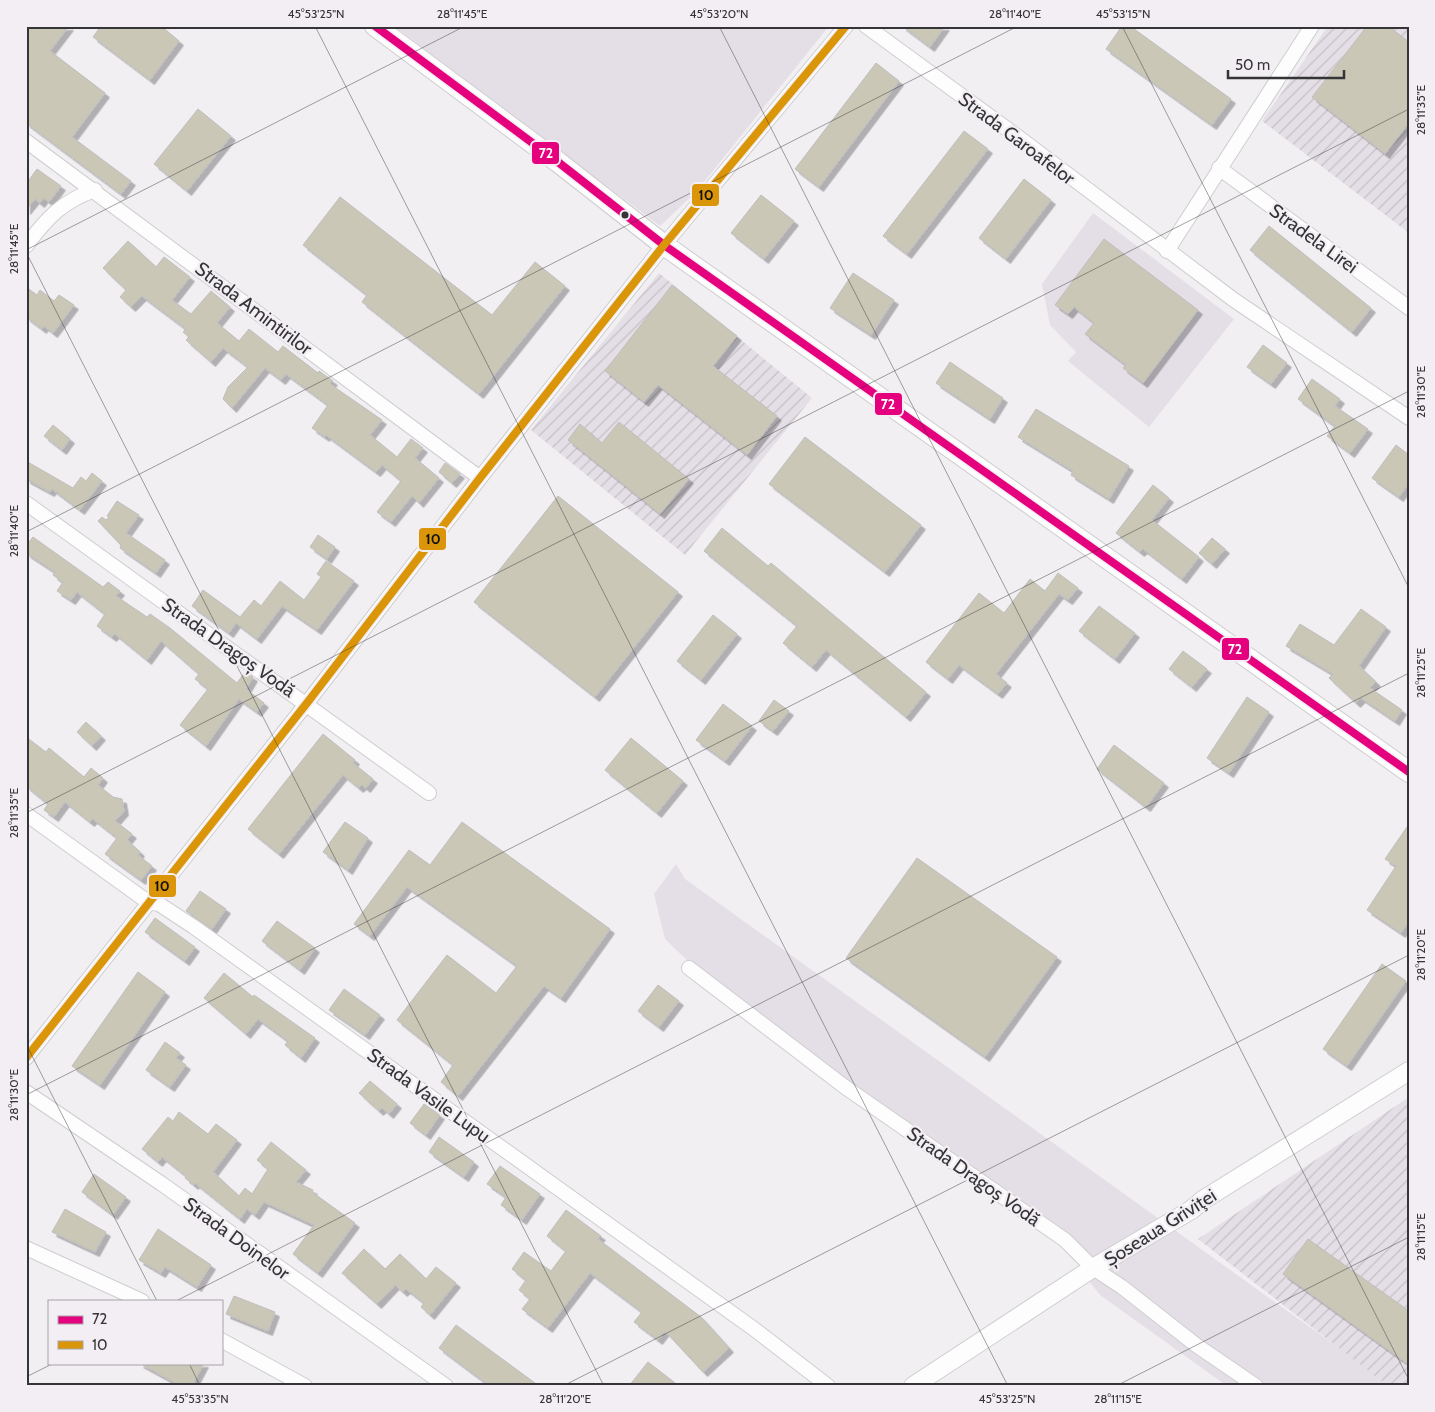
<svg xmlns="http://www.w3.org/2000/svg" width="1435" height="1412" viewBox="0 0 1435 1412" font-family="Cabin,sans-serif">
  <style>
    .built { fill: #e4dfe6 }
    .industrial { fill: url(#industrial-furrows) }
    .building { fill: #cac7b7; stroke: #bebebe; filter: url(#shadow) }
    .lines { fill: none; stroke-linecap: round; stroke-linejoin: round }
    .minor-casing { stroke: #cecdcf; stroke-width: 16 }
    .tertiary-casing { stroke: #cecdcf; stroke-width: 20 }
    .secondary-casing { stroke: #cecdcf; stroke-width: 22 }
    .minor { stroke: #fdfdfd; stroke-width: 14 }
    .tertiary { stroke: #fdfdfd; stroke-width: 18 }
    .secondary { stroke: #fdfdfd; stroke-width: 20 }
    .bus-1-casing { stroke: #f2eef3; stroke-width: 11 }
    .bus-2-casing { stroke: #f2eef3; stroke-width: 11 }
    .bus-1 { stroke: #e5007d; stroke-width: 8 }
    .bus-2 { stroke: #da9508; stroke-width: 8 }
    .ticks { fill: none; stroke: #353436; stroke-width: 1; stroke-opacity: 0.45 }
    .bus-dot { fill: #353436; stroke: #f2eef3; stroke-width: 2 }
    .labels { text-anchor: middle; stroke-width: 4.5; stroke-linejoin: round; paint-order: stroke }
    .street-label { font-size: 19px; fill: #353436; stroke: #f2eef3 }
    .line-badge { stroke: #f2eef3; stroke-width: 2 }
    .badge-label { font-size: 14px; text-anchor: middle; font-weight: bold; fill: #fff }
    .pale-badge-label { font-size: 14px; text-anchor: middle; font-weight: bold; fill: #111 }
    .neatline { fill: none; stroke: #353436; stroke-width: 2 }
    .ticks-label { font-size: 12px; text-anchor: middle; fill: #353436 }
  </style>
  <defs>
    <pattern id="industrial-furrows" width="10" height="10" patternUnits="userSpaceOnUse" patternTransform="scale(1.25)"><rect width="10" height="10" fill="#e4dfe6"/><path d="M-1 1l2-2M0 10L10 0M9 11l2-2" fill="none" stroke="#c4c0c6"/></pattern>
    <filter id="shadow"><feDropShadow dx="4.5" dy="4.5" stdDeviation="0" flood-color="#0004"/></filter>
  </defs>
  <rect width="100%" height="100%" fill="#f1eff2"/>
  <!-- built -->
  <g class="built">
    <polygon points="394,26 829,26 696,192 660,226"/>
    <polygon points="1093,213 1234,319 1149,427 1068,361 1076,352 1050,325 1042,284"/>
    <polygon points="676,864 685,879 1392,1386 1227,1386 1100,1295 1085,1276 1079,1252 692,965 665,939 654,894"/>
  </g>
  <!-- industrial -->
  <g class="industrial">
    <polygon points="1328,26 1409,26 1409,233 1262,121"/>
    <polygon points="659,273 812,398 685,555 531,430"/>
    <polygon points="1409,1097 1409,1386 1388,1386 1198,1239"/>
  </g>
  <!-- building -->
  <g class="building">
    <polygon points="26,26 69,26 50,51 105,93 72,137 131,181 121,194 26,123"/>
    <polygon points="101,26 161,26 179,41 150,80 93,37"/>
    <polygon points="902,26 945,26 930,47"/>
    <polygon points="1122,26 1130,26 1231,99 1212,125 1106,49"/>
    <polygon points="1367,26 1388,26 1409,42 1409,123 1385,154 1312,97"/>
    <polygon points="876,63 899,81 819,187 795,169"/>
    <polygon points="198,109 231,136 187,191 154,164"/>
    <polygon points="964,131 988,149 907,254 883,236"/>
    <polygon points="37,169 61,186 49,202 44,198 40,203 35,199 26,210 26,184"/>
    <polygon points="1024,179 1051,200 1006,259 979,238"/>
    <polygon points="761,195 794,221 764,259 731,233"/>
    <polygon points="340,197 492,315 535,262 565,286 479,394 362,302 367,295 303,245"/>
    <polygon points="1269,226 1371,308 1352,332 1250,250"/>
    <polygon points="1104,239 1198,310 1143,383 1123,368 1126,365 1085,334 1094,323 1074,307 1068,314 1055,305"/>
    <polygon points="128,241 156,267 164,257 190,277 172,300 191,314 211,291 230,307 217,323 239,341 249,329 278,352 283,346 318,373 319,371 333,381 330,384 382,420 370,435 397,457 411,439 423,448 415,458 439,478 419,503 412,496 391,522 377,512 401,481 382,465 376,472 326,435 325,437 312,428 328,405 286,374 281,380 265,368 232,408 223,399 228,387 248,367 223,348 211,362 186,340 189,337 183,332 186,329 142,296 131,307 120,297 126,290 103,268"/>
    <polygon points="853,273 894,300 871,335 830,308"/>
    <polygon points="672,285 737,336 713,366 777,416 747,455 658,385 644,402 605,371"/>
    <polygon points="26,287 37,295 40,290 54,301 59,295 74,305 53,333 44,326 42,329 26,317"/>
    <polygon points="1263,345 1287,363 1271,384 1247,367"/>
    <polygon points="950,362 1003,398 990,419 936,383"/>
    <polygon points="1312,379 1340,399 1335,406 1368,429 1350,453 1327,436 1335,426 1298,399"/>
    <polygon points="1036,409 1129,466 1109,499 1071,475 1073,471 1018,437"/>
    <polygon points="619,422 689,479 660,514 568,440 580,424 602,443"/>
    <polygon points="53,425 70,439 62,450 44,436"/>
    <polygon points="805,437 921,525 885,572 769,484"/>
    <polygon points="1396,445 1409,455 1409,483 1399,497 1372,478"/>
    <polygon points="26,461 73,488 81,477 86,481 92,473 102,481 80,510 52,489 50,492 26,479"/>
    <polygon points="445,463 460,474 452,483 439,472"/>
    <polygon points="1153,485 1169,498 1152,520 1199,557 1182,579 1143,549 1140,552 1116,533"/>
    <polygon points="558,496 678,592 595,697 474,602"/>
    <polygon points="117,501 139,515 126,533 165,560 156,573 120,548 121,545 98,521 102,517 106,520 109,517 107,516"/>
    <polygon points="722,528 768,566 771,563 926,692 906,717 826,650 812,667 783,643 797,626 704,551"/>
    <polygon points="318,535 335,547 327,559 310,547"/>
    <polygon points="33,537 103,587 108,582 120,591 116,596 147,617 150,614 170,628 237,683 245,672 253,677 246,689 264,703 257,712 239,699 206,746 180,725 208,689 195,679 199,674 161,641 147,660 115,634 112,637 97,626 105,614 77,592 71,600 57,591 63,582 53,575 55,572 26,553 26,546"/>
    <polygon points="1212,538 1225,549 1212,564 1199,553"/>
    <polygon points="326,561 354,581 317,630 282,606 257,639 236,623 229,633 192,606 203,590 240,617 254,600 261,606 280,581 304,600 321,577 317,574"/>
    <polygon points="1058,573 1078,588 1068,600 1059,594 996,674 1007,683 998,694 959,665 948,679 926,662 979,593 1004,613 1030,579 1045,591"/>
    <polygon points="1099,606 1135,633 1115,659 1079,631"/>
    <polygon points="1361,609 1386,627 1359,666 1376,682 1370,688 1402,710 1395,721 1361,698 1356,703 1329,678 1333,674 1286,646 1300,624 1334,645"/>
    <polygon points="713,615 737,634 701,680 677,661"/>
    <polygon points="1183,651 1207,669 1192,687 1169,669"/>
    <polygon points="1247,697 1269,712 1229,773 1207,758"/>
    <polygon points="774,700 789,711 773,731 759,721"/>
    <polygon points="723,704 752,726 725,761 696,740"/>
    <polygon points="86,722 101,736 92,746 77,732"/>
    <polygon points="323,734 355,760 353,763 373,779 366,788 362,785 359,788 343,775 279,854 248,829"/>
    <polygon points="26,737 46,752 49,748 84,777 91,768 103,778 98,785 113,797 122,799 124,811 115,821 132,834 127,840 140,852 138,855 152,866 141,880 105,854 117,838 93,819 90,822 65,802 54,817 44,810 48,804 26,786"/>
    <polygon points="631,738 683,781 657,813 605,770"/>
    <polygon points="1114,745 1164,783 1146,807 1097,769"/>
    <polygon points="345,822 368,838 348,870 323,852"/>
    <polygon points="462,822 610,929 561,998 544,986 458,1096 441,1082 453,1065 397,1020 447,955 496,993 517,966 407,887 370,936 354,924 409,850 430,865"/>
    <polygon points="1409,824 1409,921 1401,933 1367,910 1396,866 1385,859"/>
    <polygon points="917,858 1057,957 985,1057 846,958"/>
    <polygon points="200,891 226,909 212,929 186,911"/>
    <polygon points="155,918 195,947 185,961 145,932"/>
    <polygon points="277,921 315,948 300,970 262,941"/>
    <polygon points="1382,964 1406,981 1347,1066 1323,1049"/>
    <polygon points="138,972 165,992 100,1085 72,1066"/>
    <polygon points="224,973 253,997 254,995 315,1038 301,1058 285,1045 288,1041 258,1019 246,1034 204,998"/>
    <polygon points="658,985 679,1001 659,1027 638,1011"/>
    <polygon points="344,989 380,1015 365,1035 329,1010"/>
    <polygon points="165,1042 180,1053 176,1058 186,1065 170,1087 146,1070"/>
    <polygon points="370,1081 397,1104 389,1114 382,1108 379,1111 359,1093"/>
    <polygon points="424,1104 440,1115 426,1135 410,1123"/>
    <polygon points="179,1112 208,1134 216,1124 237,1140 213,1172 239,1196 245,1188 252,1194 268,1169 257,1160 271,1142 306,1170 296,1182 313,1190 312,1192 355,1223 318,1273 293,1254 314,1225 264,1202 255,1215 247,1209 240,1219 195,1183 194,1185 185,1178 186,1176 162,1157 158,1162 142,1149 168,1117 173,1121"/>
    <polygon points="439,1137 474,1162 464,1177 429,1152"/>
    <polygon points="500,1166 540,1194 522,1220 501,1205 506,1197 487,1184"/>
    <polygon points="94,1174 126,1197 113,1215 82,1192"/>
    <polygon points="65,1209 106,1232 95,1252 52,1232"/>
    <polygon points="566,1210 601,1236 598,1239 701,1317 729,1348 703,1372 665,1331 658,1340 634,1322 642,1312 590,1273 548,1328 522,1309 530,1299 519,1290 526,1280 512,1269 524,1252 551,1271 566,1251 547,1236"/>
    <polygon points="158,1229 211,1265 197,1287 165,1267 161,1273 139,1260"/>
    <polygon points="1308,1239 1409,1311 1409,1365 1283,1274"/>
    <polygon points="364,1249 385,1269 400,1254 426,1279 436,1267 456,1283 430,1315 421,1307 424,1303 406,1289 403,1292 395,1285 377,1304 342,1273"/>
    <polygon points="234,1296 275,1312 268,1331 226,1314"/>
    <polygon points="456,1325 539,1386 490,1386 439,1348"/>
    <polygon points="648,1362 679,1386 629,1386"/>
    <polygon points="139,1363 204,1363 192,1386 181,1386"/>
  </g>
  <g class="lines">
    <!-- minor casing -->
    <g class="minor-casing">
      <g id="minor">
        <polyline points="866,26 1014,134 1234,300 1409,418"/>
        <polyline points="26,141 480,478"/>
        <polyline points="1219,168 1409,308"/>
        <path d="M26 246C46 219 62 201 95 190"/>
        <polyline points="1167,251 1312,26"/>
        <polyline points="26,503 429,793"/>
        <polyline points="26,814 148,902 159,904 194,927 754,1329 828,1386"/>
        <polyline points="689,968 845,1087 1065,1240 1093,1268 1122,1287 1196,1345 1256,1386"/>
        <polyline points="26,1058 307,703 480,478 664,245 846,26"/>
        <polyline points="26,1092 162,1184 446,1386"/>
        <polyline points="26,1248 142,1301"/>
        <polyline points="221,1340 305,1386"/>
      </g>
    </g>
    <!-- tertiary casing -->
    <g class="tertiary-casing">
      <polyline id="tertiary" points="913,1386 1093,1268 1191,1210 1203,1200 1409,1071"/>
    </g>
    <!-- secondary casing -->
    <g class="secondary-casing">
      <polyline id="secondary" points="375,26 558,162 664,245 1409,772"/>
    </g>
    <!-- minor -->
    <use href="#minor" class="minor"/>
    <!-- tertiary -->
    <use href="#tertiary" class="tertiary"/>
    <!-- secondary -->
    <use href="#secondary" class="secondary"/>
    <!-- bus-1 casing -->
    <g class="bus-1-casing">
      <polyline id="bus-1" points="375,26 558,162 664,245 1409,772"/>
    </g>
    <!-- bus-2 casing -->
    <g class="bus-2-casing">
      <polyline id="bus-2" points="26,1058 307,703 480,478 664,245 846,26"/>
    </g>
    <!-- bus-1 -->
    <use href="#bus-1" class="bus-1"/>
    <!-- bus-2 -->
    <use href="#bus-2" class="bus-2"/>
  </g>
  <!-- ticks -->
  <path class="ticks" d="M315 26 1008 1386M719 26 1409 1380M1122 26 1409 588M26 250 465 26M26 252 604 1386M26 532 1018 26M26 813 1409 109M26 1044 157 1301M26 1095 1409 391M176 1301 1409 673M189 1363 200 1386M26 1377 54 1363M563 1386 1409 955M1116 1386 1409 1237"/>
  <!-- markers -->
  <circle class="bus-dot" cx="625" cy="215" r="4.5"/>
  <g class="labels">
    <!-- street labels -->
    <g class="street-label">
      <text transform="translate(1017 138) rotate(37)" y="7">Strada Garoafelor</text>
      <text transform="translate(1314 238) rotate(36)" y="7">Stradela Lirei</text>
      <text transform="translate(254 308) rotate(37)" y="7">Strada Amintirilor</text>
      <text transform="translate(229 647) rotate(35)" y="7">Strada Dragoș Vodă</text>
      <text transform="translate(429 1095) rotate(36)" y="7">Strada Vasile Lupu</text>
      <text transform="translate(974 1176) rotate(35)" y="7">Strada Dragoș Vodă</text>
      <text transform="translate(1160 1227) rotate(-32)" y="7">Șoseaua Griviţei</text>
      <text transform="translate(237 1238) rotate(36)" y="7">Strada Doinelor</text>
    </g>
  </g>
  <g class="line-badge">
    <rect x="531" y="141" width="29" height="24" rx="5" fill="#e5007d"/>
    <rect x="691" y="183" width="29" height="24" rx="5" fill="#da9508"/>
    <rect x="874" y="392" width="29" height="24" rx="5" fill="#e5007d"/>
    <rect x="418" y="527" width="29" height="24" rx="5" fill="#da9508"/>
    <rect x="1221" y="637" width="29" height="24" rx="5" fill="#e5007d"/>
    <rect x="148" y="874" width="29" height="24" rx="5" fill="#da9508"/>
  </g>
  <g class="badge-label">
    <text x="546" y="158">72</text>
    <text x="888" y="409">72</text>
    <text x="1235" y="654">72</text>
  </g>
  <g class="pale-badge-label">
    <text x="706" y="200">10</text>
    <text x="433" y="544">10</text>
    <text x="162" y="891">10</text>
  </g>
  <!-- border -->
  <rect width="1435" height="1412" fill="none" stroke="#f2eef3" stroke-width="55"/>
  <!-- legend -->
  <rect x="48" y="1300" width="175" height="65" fill="#f2eef3" stroke="#a6a4a7"/>
  <rect x="58" y="1316" width="25" height="8" fill="#e5007d" stroke="#a6a4a7"/>
  <text x="92" y="1324" font-size="15" fill="#353436">72</text>
  <rect x="58" y="1341" width="25" height="8" fill="#da9508" stroke="#a6a4a7"/>
  <text x="92" y="1350" font-size="15" fill="#353436">10</text>
  <!-- scale -->
  <path d="M1228 70v8h116v-8" fill="none" stroke="#353436" stroke-width="2.5"/>
  <text x="1235" y="70" font-size="15" fill="#353436" stroke="#f2eef3" stroke-width="4" paint-order="stroke">50 m</text>
  <rect x="28" y="28" width="1380" height="1356" class="neatline"/>
  <g class="ticks-label">
    <text x="316" y="18">45°53'25"N</text>
    <text x="462" y="18">28°11'45"E</text>
    <text x="719" y="18">45°53'20"N</text>
    <text x="1015" y="18">28°11'40"E</text>
    <text x="1123" y="18">45°53'15"N</text>
    <text transform="translate(1421 110) rotate(-90)" y="4">28°11'35"E</text>
    <text transform="translate(14 249) rotate(-90)" y="4">28°11'45"E</text>
    <text transform="translate(1421 392) rotate(-90)" y="4">28°11'30"E</text>
    <text transform="translate(14 531) rotate(-90)" y="4">28°11'40"E</text>
    <text transform="translate(1421 673) rotate(-90)" y="4">28°11'25"E</text>
    <text transform="translate(14 813) rotate(-90)" y="4">28°11'35"E</text>
    <text transform="translate(1421 955) rotate(-90)" y="4">28°11'20"E</text>
    <text transform="translate(14 1095) rotate(-90)" y="4">28°11'30"E</text>
    <text transform="translate(1421 1237) rotate(-90)" y="4">28°11'15"E</text>
    <text x="200" y="1403">45°53'35"N</text>
    <text x="565" y="1403">28°11'20"E</text>
    <text x="1007" y="1403">45°53'25"N</text>
    <text x="1118" y="1403">28°11'15"E</text>
  </g>
</svg>
